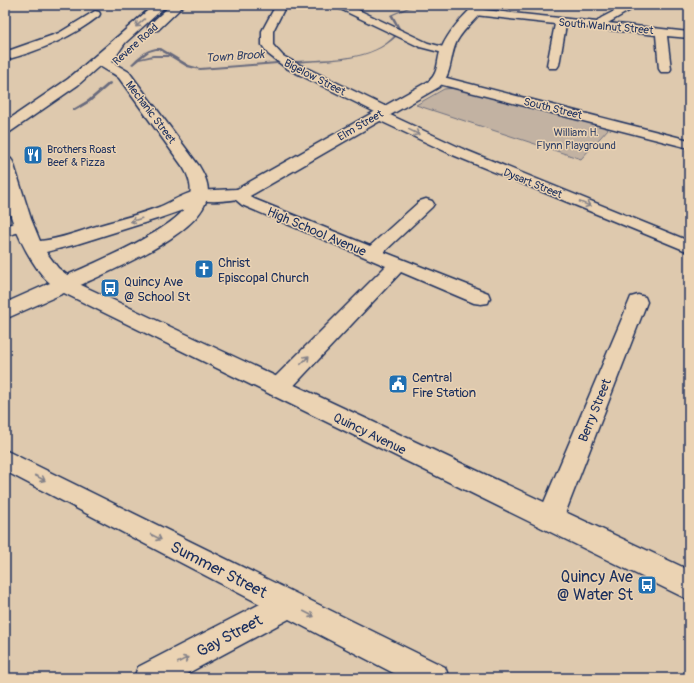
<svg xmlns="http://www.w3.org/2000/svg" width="694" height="683" viewBox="0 0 694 683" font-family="Pangolin,sans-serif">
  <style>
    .green { fill: #c2b2a2; stroke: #6e7080 }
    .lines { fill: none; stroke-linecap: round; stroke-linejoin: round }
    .stream { fill: #676a7d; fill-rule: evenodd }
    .minor-casing { stroke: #1b2f5e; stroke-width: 3 }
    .tertiary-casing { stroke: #1b2f5e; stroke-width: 3 }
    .secondary-casing { stroke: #1b2f5e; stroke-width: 3 }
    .primary-casing { stroke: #1b2f5e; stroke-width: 3 }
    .minor { fill: #ebd3b3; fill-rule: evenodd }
    .tertiary { fill: #ebd3b3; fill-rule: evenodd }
    .secondary { fill: #ebd3b3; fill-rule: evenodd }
    .primary { fill: #ebd3b3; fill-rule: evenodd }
    .oneway { stroke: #838188 }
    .labels { text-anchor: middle; stroke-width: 3; stroke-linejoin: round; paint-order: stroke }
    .far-street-label { font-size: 11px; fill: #1b2f5e; stroke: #ebd3b3 }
    .far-park-label { font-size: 11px; fill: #344368; stroke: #ebd3b3 }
    .far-poi-label { font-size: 11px; fill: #1b2f5e; stroke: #ebd3b3; text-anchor: start }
    .far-water-label { font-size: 12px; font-style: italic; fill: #344368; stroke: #ebd3b3 }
    .street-label { font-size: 13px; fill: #1b2f5e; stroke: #ebd3b3 }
    .poi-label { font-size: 13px; fill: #1b2f5e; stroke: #ebd3b3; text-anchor: start }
    .near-street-label { font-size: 16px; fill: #1b2f5e; stroke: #ebd3b3 }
    .near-poi-label { font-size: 16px; fill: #1b2f5e; stroke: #ebd3b3; text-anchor: end }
  </style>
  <rect width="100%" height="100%" fill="#dec9ae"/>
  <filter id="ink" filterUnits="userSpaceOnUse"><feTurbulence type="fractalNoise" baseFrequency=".025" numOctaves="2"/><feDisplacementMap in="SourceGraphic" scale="8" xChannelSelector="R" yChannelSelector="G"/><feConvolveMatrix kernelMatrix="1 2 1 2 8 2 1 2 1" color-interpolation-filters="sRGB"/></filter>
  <g filter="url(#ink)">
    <!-- green -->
    <polygon class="green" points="455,88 609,128 581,159 416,105 444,89"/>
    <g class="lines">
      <!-- stream -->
      <g class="stream">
        <polygon points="413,5 416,5 393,15 400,28 398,29 390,15"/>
        <path d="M395 35 397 36C370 62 330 60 294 63L293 62 294 61C323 59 361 61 385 44 389 41 392 38 395 35Z"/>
        <path d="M156 48H161L189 65 200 68 277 62 278 63 277 64 200 70 187 67 169 56 168 57H153L139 60 133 65 131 64C138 57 145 50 156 48ZM156 50H159L168 55H153L141 58 149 52Z"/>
        <polygon points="109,82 112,83 90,102 75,111 73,111 73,109 88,100"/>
      </g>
      <!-- minor casing -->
      <g class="minor-casing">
        <g id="minor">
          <polygon points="276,5 286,5 273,31 273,45 283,56 294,62 389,108 391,111 388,114 463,149 689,241 689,252 453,155 374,118 372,115 375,112 286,68 268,54 262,45 262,31"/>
          <polygon points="335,5 348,5 428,43 451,49 453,51 451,53 447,54 420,47 336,7"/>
          <polygon points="626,5 639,5 608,23 689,32 689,38 667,36 671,69 669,72 661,72 659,69 656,35 566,25 559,65 557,68 549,68 547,65 555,24 475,15 470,12 475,9 597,22 601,18"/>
          <path d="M95 11 99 12 100 14 99 16C71 38 39 51 5 60V52L59 33Z"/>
          <polygon points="439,76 689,140 689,148 435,83 433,80 435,77"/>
          <polygon points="237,189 243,191 254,199 370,246 420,201 426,199 432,201 434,204 432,207 384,252 488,293 490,298 488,303 481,304 474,303 401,272 286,394 278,396 270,394 267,388 270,382 386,266 242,205 229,194 231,191"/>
          <polygon points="25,220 31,221 33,225 31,229 5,236 5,226"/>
          <polygon points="638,295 645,297 647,302 563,519 559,527 550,531 541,527 537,519 629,302 631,297"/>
          <polygon points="5,450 445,667 449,678 403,678 289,619 179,678 134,678 138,667 260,604 5,471"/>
        </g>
      </g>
      <!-- tertiary casing -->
      <g class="tertiary-casing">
        <g id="tertiary">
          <path d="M475 5H487C478 18 465 27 457 41 449 57 453 74 439 87L248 197C231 201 210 203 193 199L190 195 193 191 237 189 429 81C440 72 436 59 442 47 449 31 462 17 475 5Z"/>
          <polygon points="120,37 124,38 126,41 124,44 78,85 10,132 5,134 5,122 68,79 116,38"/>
        </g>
      </g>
      <!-- secondary casing -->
      <g class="secondary-casing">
        <g id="secondary">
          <path d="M154 5H167L125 43 112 62 129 72 199 166C205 176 210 186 207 198 199 236 105 273 72 289L65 291 58 289 55 284 58 279C86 267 175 230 187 205 194 192 190 178 183 167L119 78C113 72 103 70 97 63L116 38Z"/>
          <polygon points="171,5 184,5 158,30 150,30 148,27 150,24"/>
        </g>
      </g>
      <!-- primary casing -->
      <g class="primary-casing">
        <path id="primary" d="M5 157 11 159 13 162 31 219 40 241C61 239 80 231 100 225 120 219 140 214 159 207 172 202 192 188 205 191L208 195 205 199 183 210 160 218 77 244 46 252 58 268 79 284 689 570V600L64 293 5 319V303L50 283C30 266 8 218 5 192 4 180 5 168 5 157Z"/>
      </g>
      <!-- minor -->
      <use href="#minor" class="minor"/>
      <!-- tertiary -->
      <use href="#tertiary" class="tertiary"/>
      <!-- secondary -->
      <use href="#secondary" class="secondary"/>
      <!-- primary -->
      <use href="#primary" class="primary"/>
    </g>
    <!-- one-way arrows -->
    <defs><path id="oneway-shaft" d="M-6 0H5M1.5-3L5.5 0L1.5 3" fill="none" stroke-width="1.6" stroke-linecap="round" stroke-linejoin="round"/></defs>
    <g class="oneway">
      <use href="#oneway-shaft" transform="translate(140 23) rotate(139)"/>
      <use href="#oneway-shaft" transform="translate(414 132) rotate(26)"/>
      <use href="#oneway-shaft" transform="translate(585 204) rotate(22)"/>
      <use href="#oneway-shaft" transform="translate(136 220) rotate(163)"/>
      <use href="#oneway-shaft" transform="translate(305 360) rotate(-46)"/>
      <use href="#oneway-shaft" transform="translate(40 478) rotate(27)"/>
      <use href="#oneway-shaft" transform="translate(156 537) rotate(27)"/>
      <use href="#oneway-shaft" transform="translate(309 614) rotate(27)"/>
      <use href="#oneway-shaft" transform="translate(183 660) rotate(-28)"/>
    </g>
  </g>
  <!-- icons -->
  <defs>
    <g id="restaurant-square" transform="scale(1)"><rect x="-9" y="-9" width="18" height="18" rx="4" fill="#1f6fb2" stroke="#ebd3b3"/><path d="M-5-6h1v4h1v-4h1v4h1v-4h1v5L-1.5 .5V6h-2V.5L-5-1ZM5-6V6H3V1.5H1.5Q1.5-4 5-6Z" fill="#fff"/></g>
    <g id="church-square" transform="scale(1)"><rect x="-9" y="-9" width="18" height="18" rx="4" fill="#1f6fb2" stroke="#ebd3b3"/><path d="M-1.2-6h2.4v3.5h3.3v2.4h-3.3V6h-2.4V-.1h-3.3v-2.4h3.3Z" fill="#fff"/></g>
    <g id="bus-square" transform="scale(1)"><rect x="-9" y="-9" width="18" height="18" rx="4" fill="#1f6fb2" stroke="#ebd3b3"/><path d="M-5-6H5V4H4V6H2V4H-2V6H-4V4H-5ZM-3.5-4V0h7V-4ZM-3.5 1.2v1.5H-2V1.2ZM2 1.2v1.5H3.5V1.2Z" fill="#fff"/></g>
    <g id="civic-square" transform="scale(1)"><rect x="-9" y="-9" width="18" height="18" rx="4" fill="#1f6fb2" stroke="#ebd3b3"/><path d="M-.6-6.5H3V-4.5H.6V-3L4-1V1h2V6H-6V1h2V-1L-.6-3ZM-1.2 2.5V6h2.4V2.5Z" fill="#fff"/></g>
  </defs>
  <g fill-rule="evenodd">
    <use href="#restaurant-square" x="33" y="155"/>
    <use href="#church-square" x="204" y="269"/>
    <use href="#bus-square" x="110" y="288"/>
    <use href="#civic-square" x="398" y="384"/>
    <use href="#bus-square" x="647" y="585"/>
  </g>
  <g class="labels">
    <!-- far-street labels -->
    <g class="far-street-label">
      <text transform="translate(606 26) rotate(5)" y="4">South Walnut Street</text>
      <text transform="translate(135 44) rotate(-42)" y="4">Revere Road</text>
      <text transform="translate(315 77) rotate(27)" y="4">Bigelow Street</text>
      <text transform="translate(553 108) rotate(14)" y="4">South Street</text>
      <text transform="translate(151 112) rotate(53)" y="4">Mechanic Street</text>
      <text transform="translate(360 125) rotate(-30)" y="4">Elm Street</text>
      <text transform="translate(533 183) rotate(22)" y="4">Dysart Street</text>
    </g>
    <!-- far-park labels -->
    <g class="far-park-label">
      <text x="576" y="136">William H.<tspan x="576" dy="13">Flynn Playground</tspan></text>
    </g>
    <!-- far-poi labels -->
    <g class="far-poi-label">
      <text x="47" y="153">Brothers Roast<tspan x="47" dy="13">Beef &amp; Pizza</tspan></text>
    </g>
    <!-- far-water labels -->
    <g class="far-water-label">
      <text transform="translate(235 56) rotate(-4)" y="4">Town Brook</text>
    </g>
    <!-- street labels -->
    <g class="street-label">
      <text transform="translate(317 231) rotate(23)" y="5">High School Avenue</text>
      <text transform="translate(594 410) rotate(-68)" y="5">Berry Street</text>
      <text transform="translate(370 433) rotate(26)" y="5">Quincy Avenue</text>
    </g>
    <!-- poi labels -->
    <g class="poi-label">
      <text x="218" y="267">Christ<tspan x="218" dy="15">Episcopal Church</tspan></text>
      <text x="124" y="286">Quincy Ave<tspan x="124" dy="15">@ School St</tspan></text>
      <text x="412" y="382">Central<tspan x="412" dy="15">Fire Station</tspan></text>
    </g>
    <!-- near-street labels -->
    <g class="near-street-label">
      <text transform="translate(219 569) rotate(27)" y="6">Summer Street</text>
      <text transform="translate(229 635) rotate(-28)" y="6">Gay Street</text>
    </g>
    <!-- near-poi labels -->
    <g class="near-poi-label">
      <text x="633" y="582">Quincy Ave<tspan x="633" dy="18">@ Water St</tspan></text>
    </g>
  </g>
  <!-- margin -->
  <rect width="694" height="683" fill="none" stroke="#ebd3b3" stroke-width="20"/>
  <rect x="10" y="10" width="674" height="663" fill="none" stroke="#1b2f5e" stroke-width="1.5" filter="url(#ink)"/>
</svg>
